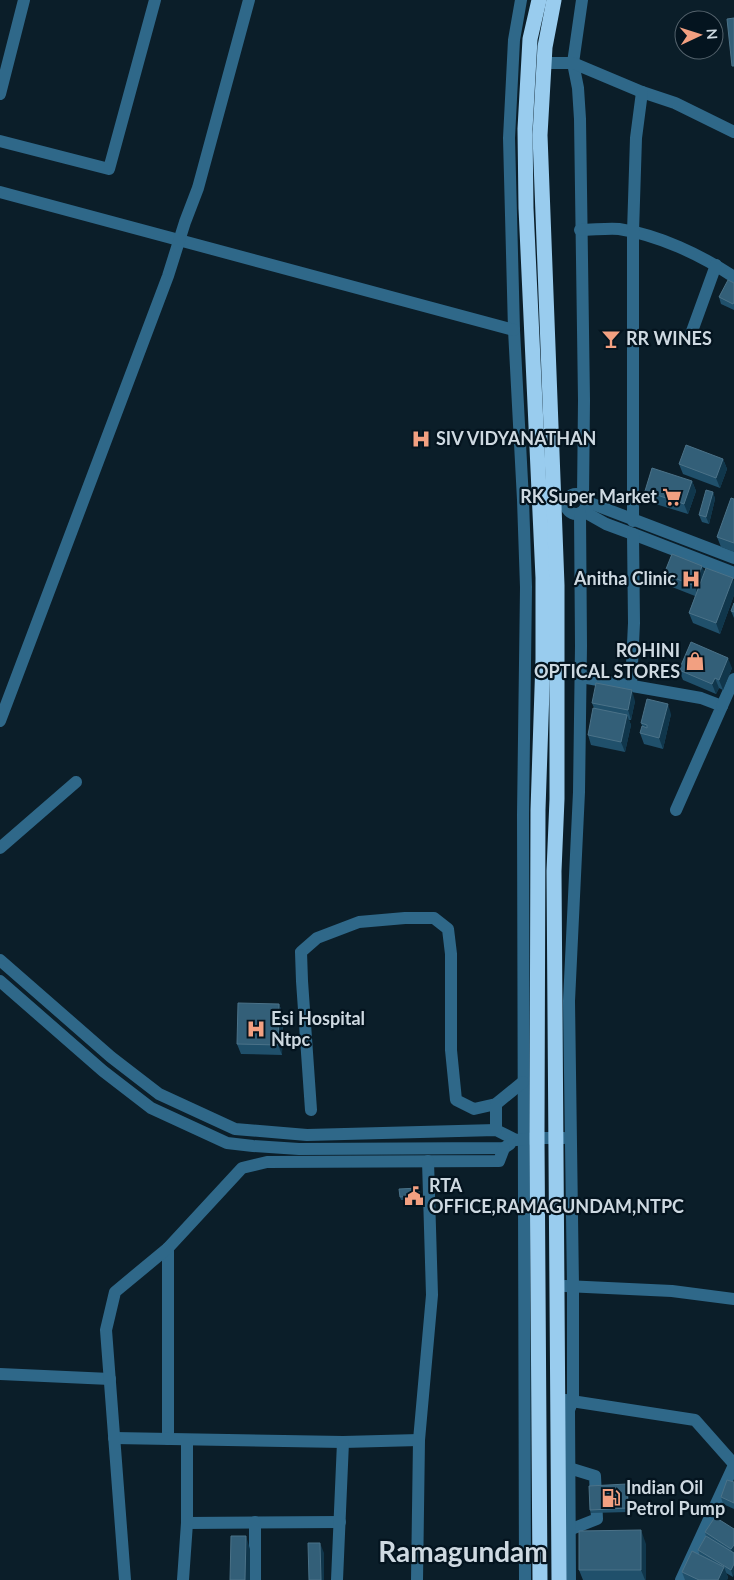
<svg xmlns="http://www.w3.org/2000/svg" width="734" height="1580" viewBox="0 0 734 1580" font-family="Lato,sans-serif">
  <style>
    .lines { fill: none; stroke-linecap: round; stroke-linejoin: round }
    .minor { stroke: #2f6889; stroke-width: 12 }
    .highway { stroke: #9ce; stroke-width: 15 }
    .wall { fill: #20506b }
    .shaded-wall { fill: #10364b }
    .building { fill: #335f78; stroke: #4b7288 }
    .labels { text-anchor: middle; stroke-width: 4.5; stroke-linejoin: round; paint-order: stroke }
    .poi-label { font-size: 18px; font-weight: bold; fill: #ced9e1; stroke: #04141f; text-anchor: start }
    .town-label { font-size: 28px; font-weight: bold; fill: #ced9e1; stroke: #04141f }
  </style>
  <rect width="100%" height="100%" fill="#0b1e29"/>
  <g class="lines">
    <!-- minor -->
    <g class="minor">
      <polyline points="521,0 514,40 509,138 514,330 523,500 526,587 523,815 525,1580"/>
      <polyline points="582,0 573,63 578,88 580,119 584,400 583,497"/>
      <polyline points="544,63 573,63 642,92 675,103 734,132"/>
      <polyline points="0,94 24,0"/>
      <polyline points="0,141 109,169 155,0"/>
      <polyline points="0,192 514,330"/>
      <path d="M580 230C593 230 607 228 619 229 659 235 701 255 734 277"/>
      <polyline points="691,334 716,265"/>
      <circle cx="576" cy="504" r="10"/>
      <polyline points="585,501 734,558"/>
      <polyline points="583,511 606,524 633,534 734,573"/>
      <polyline points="633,521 633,232 636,138 642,92"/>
      <polyline points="581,677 701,698 722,706 676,810"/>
      <polyline points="631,686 634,623 633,534"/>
      <polyline points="722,706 734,679"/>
      <polyline points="0,721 168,276 185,222 198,188 249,0"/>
      <polyline points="0,848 76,782"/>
      <polyline points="0,960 111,1057 159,1094 235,1129 307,1135 496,1130 516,1140 537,1138 564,1138"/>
      <polyline points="0,981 103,1071 151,1108 227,1143 253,1146 299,1149 504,1148 510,1144"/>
      <polyline points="311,1110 302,981 301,952 317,938 359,922 405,918 434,918 448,929 451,954 451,1050 456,1100 474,1109 496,1104 523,1082"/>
      <polyline points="496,1130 496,1104"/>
      <polyline points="168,1248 168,1439"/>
      <polyline points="565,1286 672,1291 734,1299"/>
      <polyline points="0,1374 110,1379"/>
      <polyline points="565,1400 695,1420 734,1464"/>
      <polyline points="114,1438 343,1442 419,1440"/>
      <polyline points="563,1465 569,1468 595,1476 597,1519 569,1530 563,1534"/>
      <polyline points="187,1523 340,1522"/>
      <polyline points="125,1580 106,1330 115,1292 168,1248 242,1168 267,1162 499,1161 504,1148"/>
      <polyline points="183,1580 187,1523 187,1440"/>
      <polyline points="255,1580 255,1522"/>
      <polyline points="337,1580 343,1442"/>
      <polyline points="417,1580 419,1440 432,1295 428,1161"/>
      <polyline points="570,1580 569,1410 573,1400 573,1286 569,1001 579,792 581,646 580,513"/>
      <polyline points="681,1580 734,1465"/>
    </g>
    <!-- highway -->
    <g class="highway">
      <polyline points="539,0 530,39 525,129 526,208 543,578 543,659 538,810 537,1138 540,1580"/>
      <polyline points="554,0 545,47 540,135 557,585 557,799 554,871 559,1580"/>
    </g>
  </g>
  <!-- wall -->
  <g class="wall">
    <polygon points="734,283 734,310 721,304 719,297"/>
    <polygon points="723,459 727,469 720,488 683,474 679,464"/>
    <polygon points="692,481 696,491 688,514 649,502 645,491"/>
    <polygon points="713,492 715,499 709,524 702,522 699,515"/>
    <polygon points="734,499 734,552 721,547 717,537"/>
    <polygon points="704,571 734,582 734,595 720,634 693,623 689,613 695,596 667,585 664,574"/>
    <polygon points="734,603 734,618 731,611"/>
    <polygon points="732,668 723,690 719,688 716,694 683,680 679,670"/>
    <polygon points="635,701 631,720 629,720 631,725 625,752 591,745 588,735 594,708 592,703"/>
    <polygon points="671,714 663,749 644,744 640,733 642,726 641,723"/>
    <polygon points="279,1004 283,1015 282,1055 241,1054 237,1044"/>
    <polygon points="420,1192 421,1199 401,1200 400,1197"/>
    <polygon points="734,1482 734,1509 723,1504 721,1497"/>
    <polygon points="628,1488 629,1512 591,1513 590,1510"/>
    <polygon points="734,1529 733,1577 726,1573 728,1577 727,1580 685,1580 682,1572 700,1555 698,1550 706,1536 705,1532"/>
    <polygon points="646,1544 646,1580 583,1580 579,1570"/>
  </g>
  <!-- shaded-wall -->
  <g class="shaded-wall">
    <polygon points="723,459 727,469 720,488 716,478"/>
    <polygon points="692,481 696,491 688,514 684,504"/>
    <polygon points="713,492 715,499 709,524 706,517"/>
    <polygon points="702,566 706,576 698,597 695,586"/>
    <polygon points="733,578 734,582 734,595 720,634 716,623"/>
    <polygon points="728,658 732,668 723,690 719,680"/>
    <polygon points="715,678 719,688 716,694 712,684"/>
    <polygon points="632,690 635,701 631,720 628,710"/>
    <polygon points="668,704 671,714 663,749 659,738"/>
    <polygon points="627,715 631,725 625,752 621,742"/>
    <polygon points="279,1004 283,1015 282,1055 278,1045"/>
    <polygon points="627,1484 628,1488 629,1512 628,1508"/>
    <polygon points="641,1530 646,1544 646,1580 645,1580 641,1570"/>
    <polygon points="246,1536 250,1549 250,1580 245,1580"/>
    <polygon points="320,1543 324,1553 324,1580 321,1580"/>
    <polygon points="734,1545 734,1556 731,1549"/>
    <polygon points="734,1564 734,1575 733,1577 731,1570"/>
    <polygon points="724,1567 728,1577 727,1580 718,1580"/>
  </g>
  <!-- building -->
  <g class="building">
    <polygon points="734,18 734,66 732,66 727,19"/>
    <polygon points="728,280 734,283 734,302 733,304 719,297"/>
    <polygon points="686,445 723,459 716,478 679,464"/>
    <polygon points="652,468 692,481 684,504 645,491"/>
    <polygon points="706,490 713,492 706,517 699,515"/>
    <polygon points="731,498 734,499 734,543 717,537"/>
    <polygon points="672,554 702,566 695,586 664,574"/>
    <polygon points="706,568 733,578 716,623 689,613"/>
    <polygon points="734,603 734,612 731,611"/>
    <polygon points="691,642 728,658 719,680 715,678 712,684 679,670"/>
    <polygon points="596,683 632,690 628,710 592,703"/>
    <polygon points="647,699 668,704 659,738 640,733 642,726 647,728 647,725 641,723"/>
    <polygon points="593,708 627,715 621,742 588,735"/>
    <polygon points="238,1003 279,1004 278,1045 237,1044"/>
    <polygon points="419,1188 419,1195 400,1197 399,1189"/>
    <polygon points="727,1480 734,1482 734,1503 721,1497"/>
    <polygon points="627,1484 628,1508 590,1510 589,1486"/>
    <polygon points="715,1517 734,1529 734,1545 731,1549 705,1532"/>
    <polygon points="641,1530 641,1570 579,1570 579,1531"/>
    <polygon points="231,1536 246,1536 245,1580 230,1580"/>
    <polygon points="706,1536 734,1553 734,1564 731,1570 698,1550"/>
    <polygon points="308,1543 320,1543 321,1580 309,1580"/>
    <polygon points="692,1551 724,1567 718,1580 699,1580 682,1572"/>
  </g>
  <!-- icons -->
  <defs>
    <g id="bar-bare" transform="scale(1.5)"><path d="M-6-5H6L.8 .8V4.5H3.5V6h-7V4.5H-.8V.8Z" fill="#f2a081" stroke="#04141f" stroke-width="2.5" paint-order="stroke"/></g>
    <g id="hospital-bare" transform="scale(1.5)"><path d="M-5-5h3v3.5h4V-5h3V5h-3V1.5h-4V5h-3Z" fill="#f2a081" stroke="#04141f" stroke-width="2.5" paint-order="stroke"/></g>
    <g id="supermarket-bare" transform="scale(1.5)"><path d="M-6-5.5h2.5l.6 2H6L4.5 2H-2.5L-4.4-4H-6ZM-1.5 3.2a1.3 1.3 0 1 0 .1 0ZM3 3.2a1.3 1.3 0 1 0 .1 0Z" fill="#f2a081" stroke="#04141f" stroke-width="2.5" paint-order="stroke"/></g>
    <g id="shop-bare" transform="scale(1.5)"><path d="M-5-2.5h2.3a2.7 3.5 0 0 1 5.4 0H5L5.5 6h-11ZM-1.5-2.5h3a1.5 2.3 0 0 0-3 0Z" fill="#f2a081" stroke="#04141f" stroke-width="2.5" paint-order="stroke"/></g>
    <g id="civic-bare" transform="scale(1.5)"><path d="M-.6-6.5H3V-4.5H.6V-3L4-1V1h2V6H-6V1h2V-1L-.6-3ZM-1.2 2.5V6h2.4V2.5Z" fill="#f2a081" stroke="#04141f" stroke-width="2.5" paint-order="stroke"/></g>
    <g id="fuel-bare" transform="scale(1.5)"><path d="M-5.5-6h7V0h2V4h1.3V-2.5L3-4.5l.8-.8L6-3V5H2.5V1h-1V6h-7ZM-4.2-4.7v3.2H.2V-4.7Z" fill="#f2a081" stroke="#04141f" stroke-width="2.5" paint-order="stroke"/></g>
  </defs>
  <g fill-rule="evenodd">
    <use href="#bar-bare" x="611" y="339"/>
    <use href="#hospital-bare" x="421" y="439"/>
    <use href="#supermarket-bare" x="672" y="497"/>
    <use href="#hospital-bare" x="691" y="579"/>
    <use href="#shop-bare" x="695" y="661"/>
    <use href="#hospital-bare" x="256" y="1029"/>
    <use href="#civic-bare" x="414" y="1196"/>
    <use href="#fuel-bare" x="611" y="1498"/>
  </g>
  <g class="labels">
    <!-- poi labels -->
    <g class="poi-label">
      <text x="626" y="345">RR WINES</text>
      <text x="436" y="445">SIV VIDYANATHAN</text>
      <text x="657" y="503" text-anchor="end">RK Super Market</text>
      <text x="676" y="585" text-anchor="end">Anitha Clinic</text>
      <text x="680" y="657" text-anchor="end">ROHINI<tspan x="680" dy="21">OPTICAL STORES</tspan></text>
      <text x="271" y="1025">Esi Hospital<tspan x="271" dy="21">Ntpc</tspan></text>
      <text x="429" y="1192">RTA<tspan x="429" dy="21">OFFICE,RAMAGUNDAM,NTPC</tspan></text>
      <text x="626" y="1494">Indian Oil<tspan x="626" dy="21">Petrol Pump</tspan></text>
    </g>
    <!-- town labels -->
    <g class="town-label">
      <text x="463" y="1562">Ramagundam</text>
    </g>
  </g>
  <!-- north arrow -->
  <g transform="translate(699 35) rotate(86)"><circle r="24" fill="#04141f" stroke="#55636d"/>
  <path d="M0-4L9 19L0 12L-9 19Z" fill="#f2a081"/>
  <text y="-8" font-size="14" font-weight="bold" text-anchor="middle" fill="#ced9e1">N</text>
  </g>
</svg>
